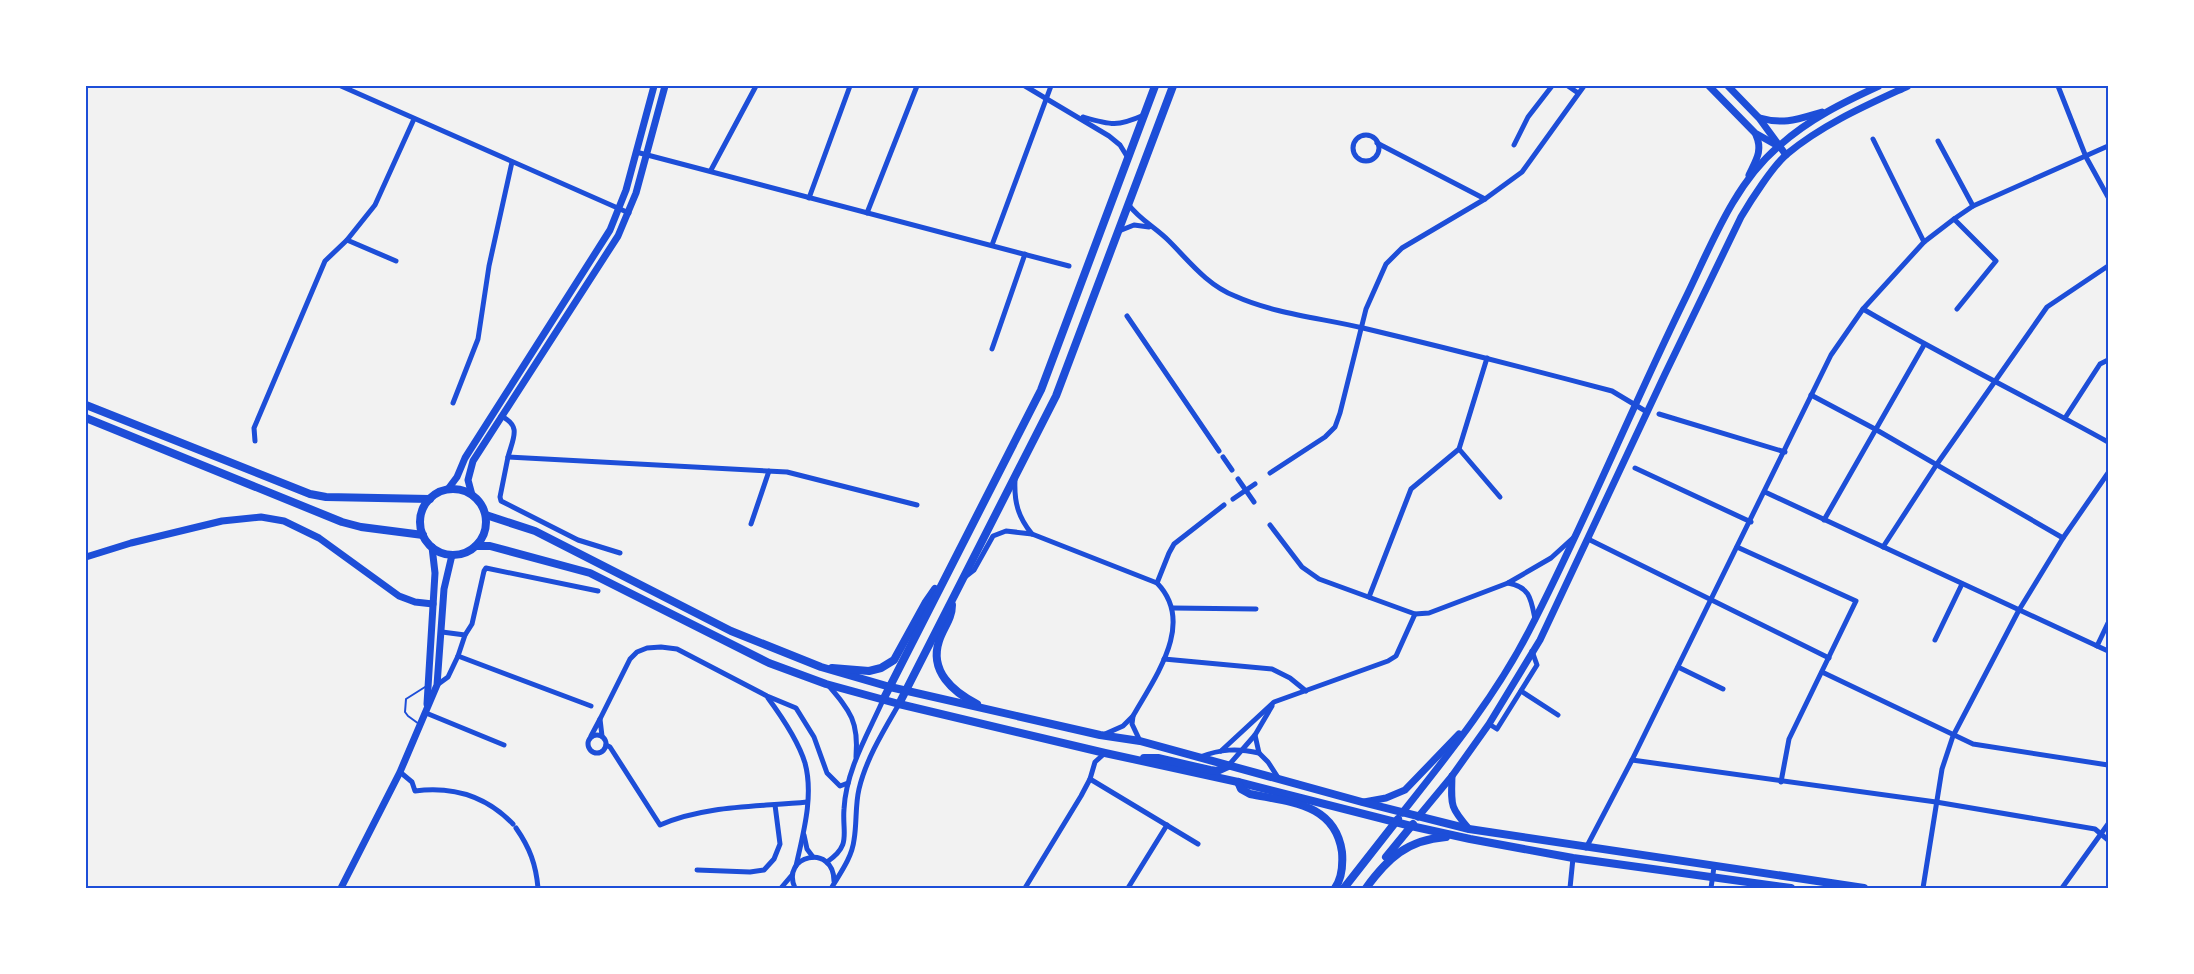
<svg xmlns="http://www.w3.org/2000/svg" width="2194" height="974" viewBox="0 0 2194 974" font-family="'Fira Sans Condensed',sans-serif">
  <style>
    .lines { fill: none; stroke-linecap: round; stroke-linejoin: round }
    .service { stroke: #1d4ed8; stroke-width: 2 }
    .minor { stroke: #1d4ed8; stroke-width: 5 }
    .tertiary { stroke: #1d4ed8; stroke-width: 7 }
    .secondary { stroke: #1d4ed8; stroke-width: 8 }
    .neatline { fill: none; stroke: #1d4ed8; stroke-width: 2 }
  </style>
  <rect width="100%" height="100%" fill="#f2f2f2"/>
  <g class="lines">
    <!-- service -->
    <polyline class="service" points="419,724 408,716 405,712 406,699 425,687"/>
    <!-- minor -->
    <g class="minor">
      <polyline points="341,86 629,213"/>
      <polyline points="1025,86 1109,136 1120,145 1128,158"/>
      <polyline points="1568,86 1578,93"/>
      <polyline points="2058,86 2086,157 2108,197"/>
      <path d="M1083 117C1111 125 1117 127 1144 115"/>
      <circle cx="1366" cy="148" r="13"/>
      <polyline points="1873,139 1924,242"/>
      <polyline points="1938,141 1973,206"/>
      <polyline points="1377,143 1485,199"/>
      <polyline points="1514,145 1528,117 1552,86"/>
      <polyline points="636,152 1069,266"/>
      <polyline points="711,170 756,86"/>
      <polyline points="809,198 850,86"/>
      <path d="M1128 204C1140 220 1155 227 1169 241 1189 261 1207 285 1235 296 1275 314 1321 318 1363 328 1447 348 1529 369 1612 391L1647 412"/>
      <polyline points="867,213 917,86"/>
      <polyline points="1954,219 1996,261 1957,309"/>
      <polyline points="1119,231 1134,225 1149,227"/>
      <polyline points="347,240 396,261"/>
      <polyline points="992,245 1051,86"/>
      <path d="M1863 309C1943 356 2027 397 2108 442"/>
      <polyline points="1127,316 1219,451"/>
      <polyline points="992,349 1025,254"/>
      <polyline points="1811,395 1875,429 2063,538"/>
      <polyline points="453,403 478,339 489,266 512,162"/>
      <polyline points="1659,414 1785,452"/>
      <path d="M501 416C522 426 513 438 508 457L787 472 917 505"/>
      <polyline points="2065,418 2100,364 2108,360"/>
      <polyline points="255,441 254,428 325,261 347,240 375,205 414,119"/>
      <polyline points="1459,449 1500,497"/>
      <polyline points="508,457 500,497 501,501 578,540 620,553"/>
      <polyline points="1223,457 1232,470"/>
      <polyline points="1635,468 1751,522"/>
      <polyline points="1270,473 1325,437 1335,427 1340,413 1366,309 1386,264 1402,248 1485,199 1522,172 1584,86"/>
      <polyline points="1238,479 1254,502"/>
      <path d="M1015 480C1014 502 1018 517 1032 534"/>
      <polyline points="1765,492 2108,651"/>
      <polyline points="1233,499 1255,484"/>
      <polyline points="1824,520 1924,345"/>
      <polyline points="751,524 769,471"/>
      <polyline points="1270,525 1302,567 1319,579 1415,614 1429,613 1508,583 1551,558 1573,538"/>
      <polyline points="1588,539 1829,658"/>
      <polyline points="1737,547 1856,601 1789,739 1781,782"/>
      <polyline points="1883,547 1937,464 2047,307 2108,266"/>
      <path d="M965 577 974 570 993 536 1006 531 1032 534 1157 583C1196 623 1155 677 1133 716L1123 726 1105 734"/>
      <polyline points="1157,583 1169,553 1174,544 1224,505"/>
      <path d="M1508 583C1530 587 1531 599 1535 619"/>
      <polyline points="1369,597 1411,489 1459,449 1487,358"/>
      <polyline points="1173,608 1256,609"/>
      <polyline points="442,632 465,635"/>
      <polyline points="1935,640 1962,584"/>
      <polyline points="2097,646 2108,623"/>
      <polyline points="458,656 591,706"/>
      <polyline points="1164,659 1272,669 1290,678 1306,691"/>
      <polyline points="1678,667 1723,689"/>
      <polyline points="1822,672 1973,744 2108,765"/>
      <polyline points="437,685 448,677 458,656 465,635 472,624 484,571 486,568 598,591"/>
      <path d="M828 685C850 711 859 721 856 757"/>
      <polyline points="1521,691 1558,715"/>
      <path d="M768 698C782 717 798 740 805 763 814 796 803 834 796 866"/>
      <polyline points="426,713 504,745"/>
      <polyline points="1133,716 1132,724 1140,741"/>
      <polyline points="600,719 630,659 637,652 647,648 661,647 677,649 767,696 796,708 814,737 827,773 840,786 848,783"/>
      <polyline points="1489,724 1497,729 1537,665 1532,651"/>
      <circle cx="597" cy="744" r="9"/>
      <polyline points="1255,735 1259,753 1268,762 1279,779"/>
      <polyline points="591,736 600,719 602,736"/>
      <path d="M606 745 610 747 660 825C705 805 759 807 807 802"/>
      <polyline points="1221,751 1274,702 1388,661 1396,656 1415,614"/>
      <path d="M1200 757C1221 749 1237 748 1259 753"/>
      <polyline points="1632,760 1936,802 2095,829 2108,840"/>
      <polyline points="1228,766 1255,735 1272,706"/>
      <path d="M400 772 412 782 415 791C454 786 486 796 513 824"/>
      <polyline points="1090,779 1198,844"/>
      <path d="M516 828C530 848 536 865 538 888"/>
      <polyline points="804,835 807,849 813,857"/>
      <polyline points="1586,848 1632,760 1831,355 1863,309 1924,242 1954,219 1973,206 2108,146"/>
      <path d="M827 862C852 845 842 834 844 809 846 770 868 734 883 700"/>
      <polyline points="697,870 750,872 764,870 774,859 780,844 775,805"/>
      <path d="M832 887C841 872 852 857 854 840 857 823 855 806 859 789 866 759 884 730 899 704"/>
      <polyline points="781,888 792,875"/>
      <path d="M795 888C780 855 834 843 834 881"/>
      <polyline points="1025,888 1081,796 1090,779 1095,762 1105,753"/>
      <polyline points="1128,888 1167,825"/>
      <polyline points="1570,888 1573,858"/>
      <polyline points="1711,888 1714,867"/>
      <polyline points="1923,888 1942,769 1953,736 2019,610 2063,538 2108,473"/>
      <polyline points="2062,888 2108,824"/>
    </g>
    <!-- tertiary -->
    <g class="tertiary">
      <polyline points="1709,86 1755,133 1778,146"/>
      <polyline points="1728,86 1759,118 1786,155"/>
      <path d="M1760 118C1784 125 1798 119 1822 112"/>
      <path d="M1749 175C1756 160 1763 151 1756 135"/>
      <polyline points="448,489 457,477 465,458 610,230 626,190 654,86"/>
      <polyline points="472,495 468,480 473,461 618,236 636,193 665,86"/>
      <polyline points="86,557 131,543 222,521 261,517 284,521 319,538 399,596 415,602 433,604"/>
      <polyline points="427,704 435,573 432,547"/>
      <path d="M1452 776C1451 806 1450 807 1469 829"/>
      <polyline points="1364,802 1386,798 1405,790 1459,734"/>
      <path d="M1402 813C1448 755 1495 697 1529 631 1585 523 1631 409 1685 299 1711 246 1733 185 1779 146 1809 119 1844 102 1879 86"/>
      <path d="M1418 817 1452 776 1489 724 1540 640 1665 374 1741 217C1751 200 1773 166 1787 154 1823 124 1867 105 1908 86"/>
      <polyline points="341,888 400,772 437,685 444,589 452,555"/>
    </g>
    <!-- secondary -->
    <g class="secondary">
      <polyline points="86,405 310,494 326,497 430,499"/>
      <polyline points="86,418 342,522 361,527 423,535"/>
      <circle cx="453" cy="522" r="33"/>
      <polyline points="486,515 535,531 731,631 821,667 890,687 1100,735 1140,741 1362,802 1469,829 1864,888"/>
      <polyline points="476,546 490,546 590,573 769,663 826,684 899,704 1105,753 1238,782 1411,826 1470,839 1573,858 1791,888"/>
      <path d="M952 605C952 619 943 628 939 641 929 671 953 692 977 704"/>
      <polyline points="832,668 869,671 881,668 894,660 926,602 935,589"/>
      <polyline points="883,700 1041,390 1155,86"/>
      <polyline points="899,704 1056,396 1173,86"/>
      <polyline points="1144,758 1158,758 1210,770 1217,771 1228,766"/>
      <path d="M1238 782 1241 789 1250 794C1289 802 1335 803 1342 852 1343 865 1342 878 1335 888"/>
      <polyline points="1386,857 1413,824"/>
      <polyline points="1344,888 1398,819"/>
      <path d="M1366 888C1388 858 1407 840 1446 837"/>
    </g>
  </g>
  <!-- border -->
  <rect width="2194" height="974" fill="none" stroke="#ffffff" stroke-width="174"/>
  <rect x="87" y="87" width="2020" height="800" class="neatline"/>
</svg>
